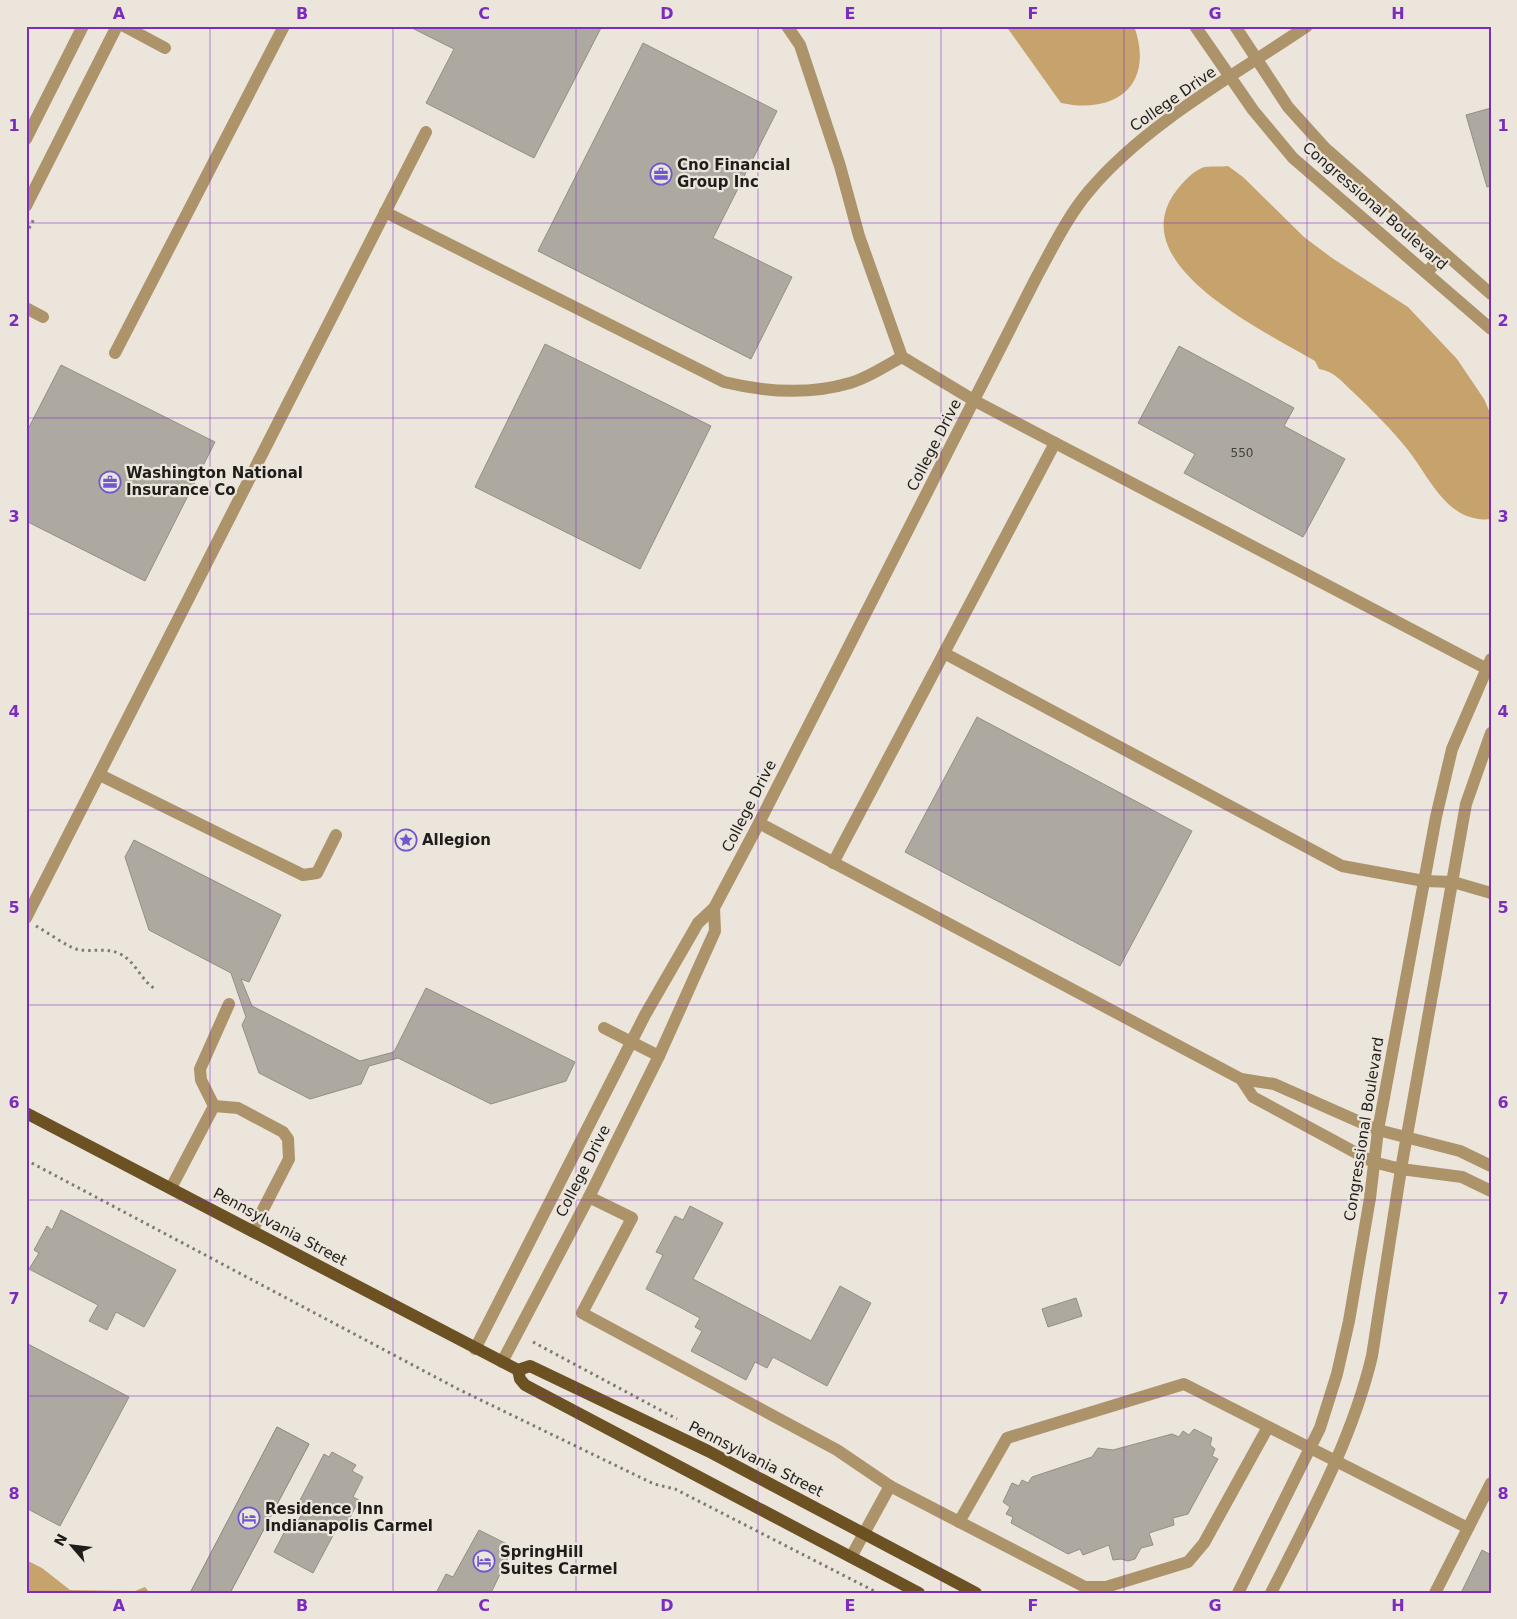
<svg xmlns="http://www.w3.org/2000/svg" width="1517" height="1619" viewBox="0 0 1517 1619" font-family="'DejaVu Sans',sans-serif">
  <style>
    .water { fill: #c6a36c }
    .building { fill: #aea9a0; stroke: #948e86 }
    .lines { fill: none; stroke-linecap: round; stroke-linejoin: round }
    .path { stroke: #7e7a74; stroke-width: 3; stroke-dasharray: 2.5 4; stroke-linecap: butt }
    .minor { stroke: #ad9369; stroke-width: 12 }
    .major { stroke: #6c5122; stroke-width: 12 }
    .grid { fill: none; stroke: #7b2cbf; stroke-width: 1; stroke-opacity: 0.55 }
    .labels { text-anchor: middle; stroke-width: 4.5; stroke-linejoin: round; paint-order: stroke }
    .number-label { font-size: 12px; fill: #43403c }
    .street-label { font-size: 15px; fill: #1f1d1a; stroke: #ebe5dc }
    .poi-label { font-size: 15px; font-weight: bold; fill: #1f1d1a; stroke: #ebe5dc; text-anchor: start }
    .neatline { fill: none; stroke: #7b2cbf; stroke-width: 2 }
    .grid-label { font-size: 16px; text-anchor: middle; font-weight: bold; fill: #7b2cbf }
  </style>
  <rect width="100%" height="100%" fill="#ebe5dc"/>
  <!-- water -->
  <g class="water">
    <path d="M1006 26H1134C1155 84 1117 115 1061 103Z"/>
    <path d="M1228 166 1243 177 1304 237 1332 258 1408 307 1457 359 1484 399 1491 415V519C1448 524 1430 478 1408 450 1392 430 1372 410 1353 392 1342 382 1334 371 1319 369L1315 361C1269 333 1128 269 1172 197 1178 187 1194 169 1205 167 1213 166 1221 167 1228 166Z"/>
    <polygon points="26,1560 42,1568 70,1590 135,1591 145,1587 150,1593 32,1593 26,1590"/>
  </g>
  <!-- building -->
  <g class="building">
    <polygon points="408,26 602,26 534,158 426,103 454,49"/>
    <polygon points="643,43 777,111 713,238 792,277 751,359 538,251"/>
    <polygon points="1491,108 1491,186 1487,187 1466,115"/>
    <polygon points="545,344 711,426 640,569 475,487"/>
    <polygon points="1179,346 1294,408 1284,426 1345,459 1303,537 1184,473 1195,454 1138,423"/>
    <polygon points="61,365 215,442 145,581 26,521 26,433"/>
    <polygon points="977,717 1192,831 1120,966 905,852"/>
    <polygon points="134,840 281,915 249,982 241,979 252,1006 360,1061 394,1052 426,988 575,1062 566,1081 491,1104 398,1058 369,1066 361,1084 310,1099 259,1073 242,1025 246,1017 231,973 149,930 125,857"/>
    <polygon points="690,1206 723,1223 693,1279 811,1341 840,1286 871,1303 827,1386 773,1357 767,1368 755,1362 746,1380 691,1351 702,1331 695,1327 700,1318 646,1289 663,1255 656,1252 675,1216 683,1220"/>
    <polygon points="61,1210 176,1270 144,1327 116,1312 107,1330 89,1321 98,1305 29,1269 39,1253 34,1250 47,1226 52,1230"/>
    <polygon points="1076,1298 1082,1316 1048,1327 1042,1309"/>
    <polygon points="26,1343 129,1397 60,1526 26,1508"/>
    <polygon points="277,1427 309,1444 230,1593 190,1593"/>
    <polygon points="277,1427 309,1444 230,1593 190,1593"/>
    <polygon points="1194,1429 1212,1438 1210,1445 1215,1449 1212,1456 1218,1459 1188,1514 1173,1518 1174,1525 1149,1533 1153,1545 1141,1548 1135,1559 1128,1561 1121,1559 1113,1560 1109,1545 1083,1555 1080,1549 1068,1554 1011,1523 1013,1517 1006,1514 1010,1507 1003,1502 1012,1483 1019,1486 1022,1480 1028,1483 1032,1477 1092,1457 1098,1448 1113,1450 1172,1434 1179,1437 1183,1431 1189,1435"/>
    <polygon points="332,1452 356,1465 352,1471 363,1477 353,1497 359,1500 343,1531 337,1528 313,1573 274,1552 287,1527 293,1530 304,1510 297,1506 324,1454 329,1457"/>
    <polygon points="479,1530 513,1547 491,1593 436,1593 446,1574 453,1577"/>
    <polygon points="1482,1550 1491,1555 1491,1593 1461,1593"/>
  </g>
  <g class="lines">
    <!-- path -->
    <g class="path">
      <polyline points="26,234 35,217"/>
      <path d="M36 926C47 932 68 947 76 949 90 953 104 947 118 953 137 961 140 981 157 990"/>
      <polyline points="26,1160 458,1389 654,1484 675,1489 878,1593"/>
      <polyline points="533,1342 677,1419"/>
    </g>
    <!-- minor -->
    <g class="minor">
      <polyline points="124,26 165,48"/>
      <polyline points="787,26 800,45 840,166 859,236 902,357 975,401 1491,671"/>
      <polyline points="1195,26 1253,110 1293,158 1491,329"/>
      <polyline points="1235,26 1288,107 1325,148 1491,294"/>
      <polyline points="26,139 83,26"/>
      <polyline points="26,206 117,26"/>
      <path d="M385 212 724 382C765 392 809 395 850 383 868 378 885 366 902 357"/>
      <polyline points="1427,273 1443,252"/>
      <polyline points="26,308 43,317"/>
      <polyline points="115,353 284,26"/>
      <polyline points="944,653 1342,866 1424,881 1453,882 1491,893"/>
      <polyline points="100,775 303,875 317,873 336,835"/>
      <polyline points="759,823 1241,1079 1274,1084 1378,1130 1460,1151 1491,1166"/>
      <polyline points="833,863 1055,443"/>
      <polyline points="26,918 426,132"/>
      <polyline points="604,1028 659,1056"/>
      <polyline points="1241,1079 1253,1097 1373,1162 1401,1169 1462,1177 1491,1191"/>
      <polyline points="214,1106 238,1108 283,1132 288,1139 289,1159 252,1231"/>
      <polyline points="171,1188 214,1106 201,1080 200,1069 229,1004"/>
      <polyline points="589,1197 632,1218 582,1313 837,1450 890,1486 851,1557"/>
      <path d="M475 1349 645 1015 698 923 714 908 759 823 1036 278C1052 249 1067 217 1089 191 1145 124 1235 75 1307 26"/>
      <polyline points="502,1362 589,1197 659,1056 715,931 714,908"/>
      <polyline points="890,1486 1085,1587 1106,1587 1188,1562 1204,1543 1268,1427"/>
      <polyline points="959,1522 1007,1438 1184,1384 1468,1528"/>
      <polyline points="1238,1593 1320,1428 1337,1374 1349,1321 1370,1198 1378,1130 1436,817 1452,749 1491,659"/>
      <path d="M1271 1593C1310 1516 1352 1440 1372 1356L1401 1169 1466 804 1491 733"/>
      <polyline points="1435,1593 1491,1483"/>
    </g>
    <!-- major -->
    <g class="major">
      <polyline points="26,1113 518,1370 520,1379 525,1385 919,1593"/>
      <polyline points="518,1370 530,1366 708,1451 976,1593"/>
    </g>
  </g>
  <!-- grid -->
  <path class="grid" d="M210 26V1593M393 26V1593M576 26V1593M758 26V1593M941 26V1593M1124 26V1593M1307 26V1593M26 223H1491M26 418H1491M26 614H1491M26 810H1491M26 1005H1491M26 1200H1491M26 1396H1491"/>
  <!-- icons -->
  <defs>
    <g id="office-ring" transform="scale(1.125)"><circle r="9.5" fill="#ebe5dc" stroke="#7056d0" stroke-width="1.5"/><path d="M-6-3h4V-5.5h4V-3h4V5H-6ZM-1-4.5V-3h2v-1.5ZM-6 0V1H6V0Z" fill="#7056d0"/></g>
    <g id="sight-ring" transform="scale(1.125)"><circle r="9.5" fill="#ebe5dc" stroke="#7056d0" stroke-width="1.5"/><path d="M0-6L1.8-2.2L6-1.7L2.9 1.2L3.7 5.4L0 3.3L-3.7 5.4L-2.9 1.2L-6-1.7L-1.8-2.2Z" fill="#7056d0"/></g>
    <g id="hotel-ring" transform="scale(1.125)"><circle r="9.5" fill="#ebe5dc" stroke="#7056d0" stroke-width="1.5"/><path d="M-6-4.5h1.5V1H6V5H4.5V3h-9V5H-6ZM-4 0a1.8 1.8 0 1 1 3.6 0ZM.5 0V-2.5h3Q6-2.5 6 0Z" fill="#7056d0"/></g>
  </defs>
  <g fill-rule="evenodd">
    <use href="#office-ring" x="661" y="174"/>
    <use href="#office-ring" x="110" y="482"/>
    <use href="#sight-ring" x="406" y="840"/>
    <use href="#hotel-ring" x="249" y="1518"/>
    <use href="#hotel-ring" x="484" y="1561"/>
  </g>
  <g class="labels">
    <!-- number labels -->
    <g class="number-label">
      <text x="1242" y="457">550</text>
    </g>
    <!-- street labels -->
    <g class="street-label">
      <text transform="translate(1173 99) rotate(-35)" y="5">College Drive</text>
      <text transform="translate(1375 206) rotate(41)" y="5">Congressional Boulevard</text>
      <text transform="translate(934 445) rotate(-63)" y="5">College Drive</text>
      <text transform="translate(749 806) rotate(-63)" y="5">College Drive</text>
      <text transform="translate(1364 1129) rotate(-81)" y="5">Congressional Boulevard</text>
      <text transform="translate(583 1171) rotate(-63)" y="5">College Drive</text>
      <text transform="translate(280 1227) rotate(28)" y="5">Pennsylvania Street</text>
      <text transform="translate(756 1459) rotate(27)" y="5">Pennsylvania Street</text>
    </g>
    <!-- poi labels -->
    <g class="poi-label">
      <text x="677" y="170">Cno Financial<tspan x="677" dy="17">Group Inc</tspan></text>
      <text x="126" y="478">Washington National<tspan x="126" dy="17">Insurance Co</tspan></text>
      <text x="422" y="845">Allegion</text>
      <text x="265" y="1514">Residence Inn<tspan x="265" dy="17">Indianapolis Carmel</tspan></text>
      <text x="500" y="1557">SpringHill<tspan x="500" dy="17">Suites Carmel</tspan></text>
    </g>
  </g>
  <!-- border -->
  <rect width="1517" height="1619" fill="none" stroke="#ebe5dc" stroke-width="55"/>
  <!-- north arrow -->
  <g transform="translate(72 1546) rotate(298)" stroke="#ebe5dc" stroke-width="4" paint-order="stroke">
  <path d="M0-4L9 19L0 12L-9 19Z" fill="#1f1d1a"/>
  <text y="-8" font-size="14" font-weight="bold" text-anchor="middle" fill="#1f1d1a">N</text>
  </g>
  <rect x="28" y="28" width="1462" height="1564" class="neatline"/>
  <g class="grid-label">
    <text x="119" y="19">A</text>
    <text x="302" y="19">B</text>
    <text x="484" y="19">C</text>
    <text x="667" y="19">D</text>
    <text x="850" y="19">E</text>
    <text x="1033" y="19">F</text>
    <text x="1215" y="19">G</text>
    <text x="1398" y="19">H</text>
    <text x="14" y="131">1</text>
    <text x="1503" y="131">1</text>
    <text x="14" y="326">2</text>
    <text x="1503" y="326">2</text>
    <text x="14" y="522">3</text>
    <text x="1503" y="522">3</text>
    <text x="14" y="717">4</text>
    <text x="1503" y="717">4</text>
    <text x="14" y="913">5</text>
    <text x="1503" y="913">5</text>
    <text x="14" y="1108">6</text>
    <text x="1503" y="1108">6</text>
    <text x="14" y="1304">7</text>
    <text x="1503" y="1304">7</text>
    <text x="14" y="1499">8</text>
    <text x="1503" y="1499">8</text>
    <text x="119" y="1611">A</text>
    <text x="302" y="1611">B</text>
    <text x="484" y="1611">C</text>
    <text x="667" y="1611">D</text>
    <text x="850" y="1611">E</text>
    <text x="1033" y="1611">F</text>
    <text x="1215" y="1611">G</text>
    <text x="1398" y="1611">H</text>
  </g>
</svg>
